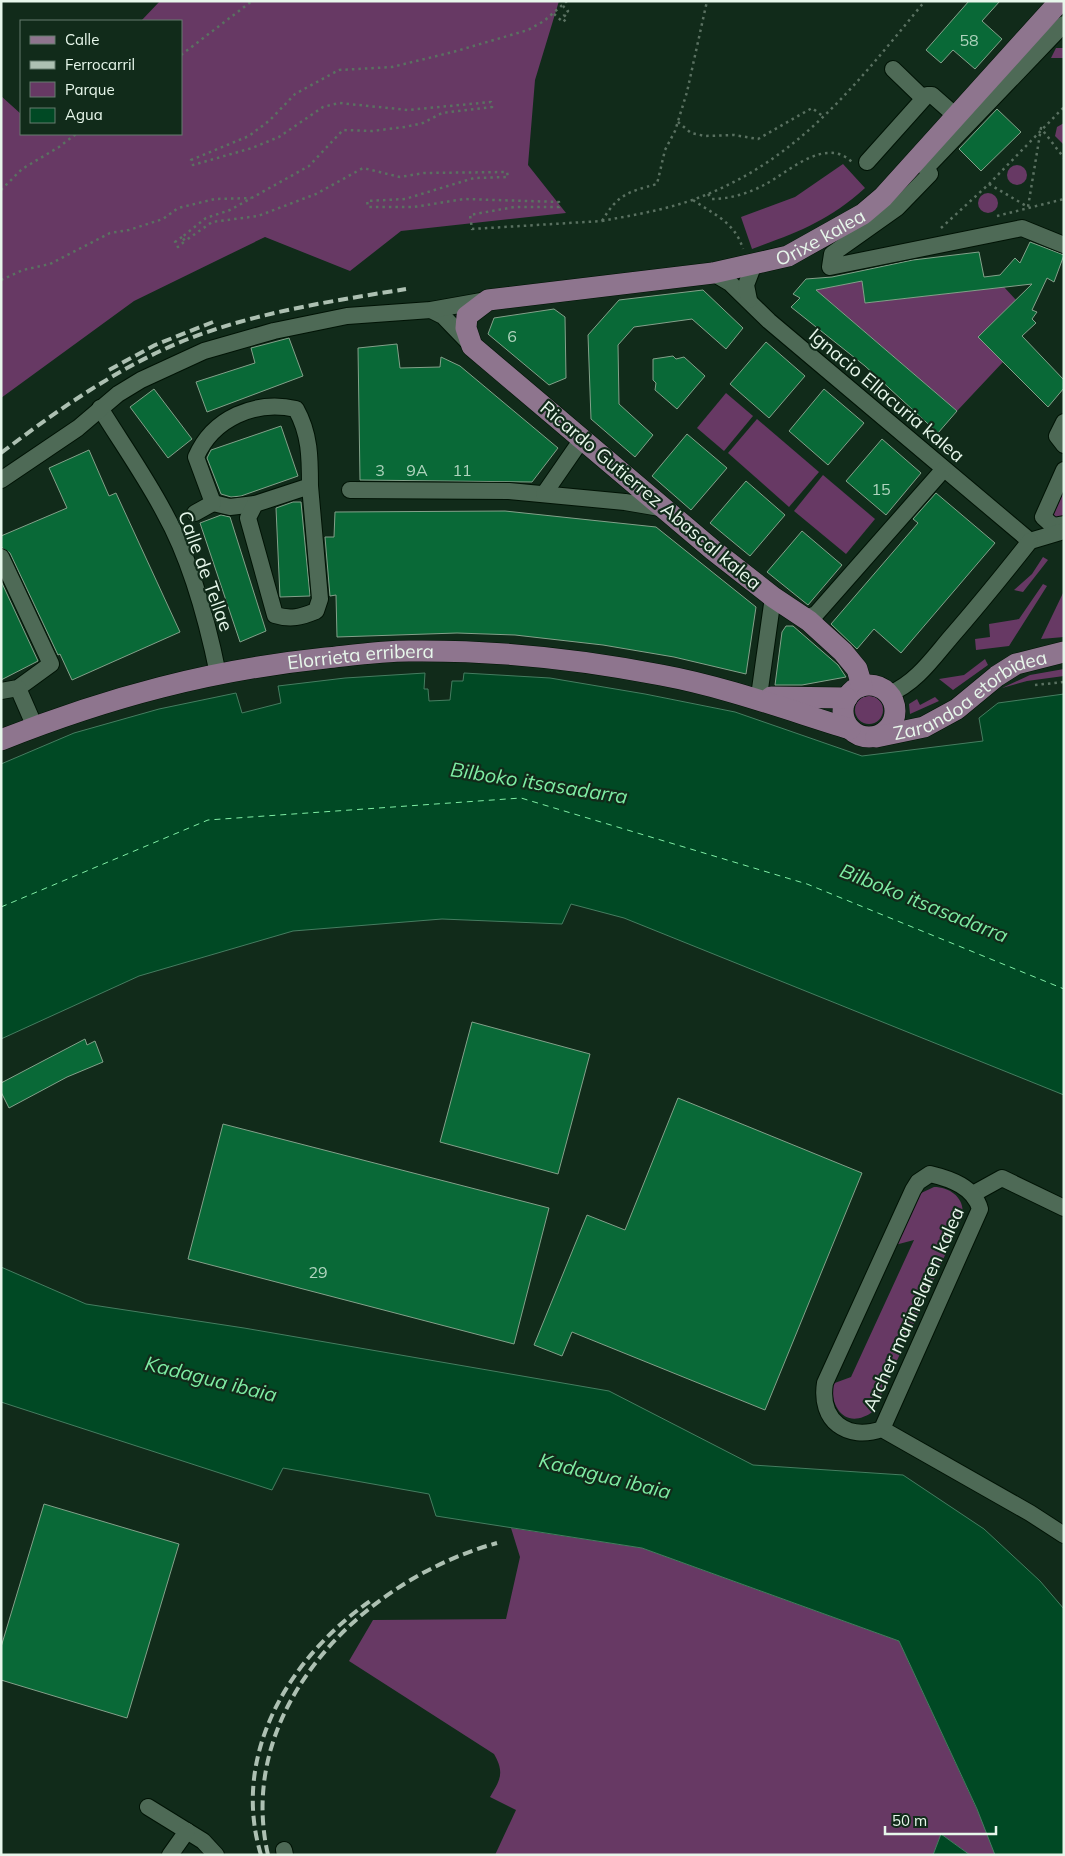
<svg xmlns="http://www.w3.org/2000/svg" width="1065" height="1856" viewBox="0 0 1065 1856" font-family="Mulish,sans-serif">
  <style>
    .green { fill: #673964 }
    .water { fill: #004924; stroke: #457d60 }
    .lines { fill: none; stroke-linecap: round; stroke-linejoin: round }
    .ferry { stroke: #7feda4; stroke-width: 1; stroke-dasharray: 6 5; stroke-linecap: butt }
    .building { fill: #096937; stroke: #83a18a }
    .minor-casing { stroke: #001305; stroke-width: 18 }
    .major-casing { stroke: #001305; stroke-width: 22 }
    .path { stroke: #5a7161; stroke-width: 2.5; stroke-dasharray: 2.5 4; stroke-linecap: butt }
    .minor { stroke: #4e6a56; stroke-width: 16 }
    .major { stroke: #8e758e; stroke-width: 21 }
    .rail { stroke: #adc0b2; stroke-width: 4; stroke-dasharray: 10 5; stroke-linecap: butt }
    .path-bridge { stroke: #5a7161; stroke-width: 2.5; stroke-dasharray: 2.5 4; stroke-linecap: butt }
    .labels { text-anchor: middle; stroke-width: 4.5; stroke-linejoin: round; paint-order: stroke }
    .number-label { font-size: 16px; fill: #b0d4be }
    .street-label { font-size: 19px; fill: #e7f7eb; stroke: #112b1a }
    .water-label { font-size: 20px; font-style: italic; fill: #7feda4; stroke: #112b1a }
  </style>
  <rect width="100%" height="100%" fill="#112b1a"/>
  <!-- green -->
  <g class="green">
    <polygon points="160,1 559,1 535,80 528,165 566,213 401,231 350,271 265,237 134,301 1,398 1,96 21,114 21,134 181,134 181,21 141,21"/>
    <polygon points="1056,48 1064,48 1064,58 1051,58"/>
    <polygon points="1064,123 1064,145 1055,136 1057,127"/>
    <path d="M843 164 865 188C827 222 798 232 752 249L741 217 795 197Z"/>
    <circle cx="1017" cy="175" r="10"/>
    <circle cx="988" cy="203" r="10"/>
    <polygon points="862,281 865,303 1004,287 1016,300 978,337 1003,362 957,411 816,290"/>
    <polygon points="726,393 753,416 724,451 697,428"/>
    <polygon points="757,419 819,472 789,507 728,453"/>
    <polygon points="1064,470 1063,518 1043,517"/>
    <polygon points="823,475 875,519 846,554 794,511"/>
    <polygon points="1043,557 1048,560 1023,592 1014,590 1032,574"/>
    <polygon points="1043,584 1047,586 1009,646 976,650 975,639 990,637 989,624 1019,619"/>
    <polygon points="1064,591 1064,637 1041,639"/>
    <polygon points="985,659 988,665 953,690 939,679 964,675"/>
    <polygon points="1064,669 1064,676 1027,681 1002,688 1030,675"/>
    <circle cx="869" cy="710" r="14"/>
    <polygon points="935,697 939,701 910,714 909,704 917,699 920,705"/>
    <path d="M934 1187C952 1187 968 1201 961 1220L874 1411C848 1430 831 1411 832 1384L851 1377 914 1240 895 1245 919 1194Z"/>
    <path d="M511 1528 642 1548 899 1641 998 1855H970L941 1834 933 1855H495L516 1810 490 1797C500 1780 505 1773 494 1754L349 1661 373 1620 506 1619 520 1557Z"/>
  </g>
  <!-- water -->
  <g class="water">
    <polygon points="425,673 424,689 428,689 429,701 450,700 452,681 463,681 464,673 550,678 645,694 735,712 862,756 983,741 979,718 998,703 1064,694 1064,1095 624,918 571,904 562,924 442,919 293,931 139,976 1,1039 1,764 74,733 159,709 236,693 242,713 281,703 278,686 345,678"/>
    <polygon points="1,1267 86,1304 244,1328 609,1391 753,1465 903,1475 984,1529 1040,1581 1064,1609 1064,1855 995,1855 977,1809 899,1641 642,1548 436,1516 429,1494 283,1468 272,1490 1,1402"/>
    <polygon points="941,1834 970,1855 933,1855"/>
  </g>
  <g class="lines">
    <!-- ferry -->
    <polyline class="ferry" points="1,907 208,820 521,798 807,884 1064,989"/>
  </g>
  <!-- building -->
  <g class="building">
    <polygon points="969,1 1000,1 982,21 1002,39 975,69 953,50 941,63 926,50"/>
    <polygon points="997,109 1021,132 981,171 959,149"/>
    <polygon points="1030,242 1064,255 1054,282 1047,278 1032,310 1037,312 1032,319 1036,323 1022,336 1064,380 1064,388 1048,407 978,337 1032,284 865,303 862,281 816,290 957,411 938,433 865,366 791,307 800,298 793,294 806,279 832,277 913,260 979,252 984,277 1000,275 1015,258 1020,263"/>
    <polygon points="703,290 743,328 726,349 692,319 634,327 618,345 619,404 653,435 635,457 591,419 588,335 619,300"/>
    <polygon points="554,309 565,317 566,378 549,385 488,334 494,318"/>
    <polygon points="289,338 303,376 207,412 196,382 255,363 251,348"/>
    <polygon points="766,342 805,376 769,418 730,384"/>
    <polygon points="397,344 400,368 440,367 441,357 460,366 558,448 532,482 360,480 358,348"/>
    <polygon points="673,356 676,359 684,357 705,376 677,409 655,390 656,383 653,380 653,359"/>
    <polygon points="154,389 192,439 168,458 130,407"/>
    <polygon points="824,389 864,423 828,465 789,431"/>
    <polygon points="281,426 298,476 241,496 231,497 221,494 207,458 211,450"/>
    <polygon points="687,434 727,468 691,510 652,476"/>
    <polygon points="882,439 921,473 886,515 846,481"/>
    <polygon points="89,450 109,496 116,493 180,632 72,680 60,654 58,655 10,553 1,547 1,536 67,508 49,468"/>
    <polygon points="746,481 785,515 750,556 710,523"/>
    <polygon points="936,493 995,543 901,653 874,629 857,649 831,624 918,523 913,519"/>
    <polygon points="293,502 301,502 310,596 280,597 276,508"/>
    <polygon points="505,511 656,527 756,607 746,674 674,657 603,645 515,635 457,633 337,637 336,595 330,596 325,537 334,537 335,512"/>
    <polygon points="221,515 230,517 266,631 240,642 200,523"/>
    <polygon points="802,531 842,565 808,605 767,572"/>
    <polygon points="1,581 38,661 1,680"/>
    <polygon points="786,626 793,626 838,665 846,677 802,685 775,685 782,632"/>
    <polygon points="472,1022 590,1054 558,1174 440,1142"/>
    <polygon points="85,1039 87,1045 95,1041 103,1062 67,1077 9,1108 1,1092 1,1083"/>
    <polygon points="678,1098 862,1173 765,1410 572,1332 562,1356 534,1345 587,1215 625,1230"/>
    <polygon points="223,1124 549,1208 514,1344 188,1259"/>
    <polygon points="44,1504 179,1544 127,1718 1,1680 1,1647"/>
  </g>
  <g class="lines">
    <!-- minor casing -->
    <g class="minor-casing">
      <g id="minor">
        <polyline points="1064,24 926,168 930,174 897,208 832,254 830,267 1022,228 1064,245"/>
        <polyline points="893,69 923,98"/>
        <polyline points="867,162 927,95 932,95 957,117"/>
        <polyline points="713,273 730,283 769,321 1030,541"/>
        <polyline points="749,300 746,285 754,264"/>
        <polyline points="431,310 443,316 470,344"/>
        <path d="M100 408C121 442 145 476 164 512 191 560 207 620 218 674"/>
        <polyline points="1064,422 1057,436 1064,445"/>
        <polyline points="1064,470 1043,517 1053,526 1064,524"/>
        <polyline points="1,480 78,428 118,394 141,380 204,351 274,331 347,316 431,310 487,300"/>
        <polyline points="350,490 509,491 625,502 666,509"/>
        <polyline points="544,494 582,439"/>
        <polyline points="213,503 230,507 255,504"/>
        <path d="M195 513 213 503 196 457C213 418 255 400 296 409 310 434 310 458 310 486L255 504 248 518 275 615C291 620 301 617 316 611L320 599 310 486"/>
        <polyline points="1030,541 1064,531"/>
        <polyline points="1,557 51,664 18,688 1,691"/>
        <polyline points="805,618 816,614 943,470"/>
        <polyline points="18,688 35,727"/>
        <path d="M889 694C916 683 933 658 951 637 978 606 1004 574 1030 541"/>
        <polyline points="759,696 773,597"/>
        <polyline points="973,1194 1002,1178 1064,1208"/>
        <path d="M882 1429 980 1209C974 1187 951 1179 930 1174L918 1182 913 1190 825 1383C819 1421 847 1441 882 1429L1030 1513 1064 1535"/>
        <polyline points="148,1807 203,1841 216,1855"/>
        <polyline points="284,1850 285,1855"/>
        <polyline points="170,1855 187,1831"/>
      </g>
    </g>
    <!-- major casing -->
    <g class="major-casing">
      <g id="major">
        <circle cx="869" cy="711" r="26"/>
        <path id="s1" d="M862 686 857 669 843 652 809 621 773 597 713 550 472 346 466 328 467 316 488 300 713 273 788 256 863 214 883 197 1060 1"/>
        <polyline points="771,697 847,698"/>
        <path id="s2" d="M876 737 924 727 957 709 997 676 1016 664 1064 652"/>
        <path id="s3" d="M1 740C109 697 211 670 326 658 354 655 382 651 409 651 493 650 579 659 661 675 726 687 788 710 850 729"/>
      </g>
    </g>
    <!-- path -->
    <g class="path">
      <polyline points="554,14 563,22 567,18 564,15 568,11 563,6"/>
      <polyline points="181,55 252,1"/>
      <polyline points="678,122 691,133 705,136 734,135 758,139 812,108 824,117"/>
      <polyline points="989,184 1028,207 1041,128 1064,158"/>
      <polyline points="1,190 22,169 59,147 76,134"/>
      <path d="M708 194 712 199C730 199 749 193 764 185 789 172 825 136 852 162"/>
      <path d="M693 200C713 214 735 222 743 249"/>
      <polyline points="997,216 1064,199"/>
      <path d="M602 221C633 215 665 210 695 199 799 161 857 83 925 1"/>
      <path d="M602 221C618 194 628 192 657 184L665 150 675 131 687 92 707 1"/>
      <polyline points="941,228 989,184 1064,107"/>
      <polyline points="182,237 175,242 178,247 185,241"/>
      <polyline points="1,280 23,270 50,264 110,233 129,230 163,219 178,208 215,199 251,198"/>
      <polyline points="1035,685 1064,682"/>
    </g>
    <!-- minor -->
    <use href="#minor" class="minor"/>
    <!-- major -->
    <use href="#major" class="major"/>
    <!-- rail -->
    <g class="rail">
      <polyline points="109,370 155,345 213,322"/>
      <path d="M1 453C59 409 120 366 188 339 258 312 332 301 406 289"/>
      <path d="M261 1855C230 1753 291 1655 373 1599"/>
      <path d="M268 1855C234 1707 365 1579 497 1543"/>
    </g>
    <!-- path-bridge -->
    <polyline class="path-bridge" points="567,1 544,21 528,30 453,52 392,67 339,70 295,94 270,120 249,136 191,160 193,165 252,148 279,137 323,107 339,103 408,110 491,102 492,107 442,113 423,123 405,127 372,131 343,130 309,166 230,210 206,218 182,237 185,241 212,222 258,216 316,194 363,168 400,177 424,173 507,172 508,177 474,178 405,199 367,201 368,207 414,207 464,199 559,202 559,207 514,207 470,215 472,229 602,221"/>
  </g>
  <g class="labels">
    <!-- number labels -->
    <g class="number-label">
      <text x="969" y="46">58</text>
      <text x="512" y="342">6</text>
      <text x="380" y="476">3</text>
      <text x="417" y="476">9A</text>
      <text x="462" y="476">11</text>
      <text x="881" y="495">15</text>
      <text x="318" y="1278">29</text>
    </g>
    <!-- street labels -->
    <g class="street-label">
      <text dy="7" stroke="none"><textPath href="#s1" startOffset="919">Orixe kalea</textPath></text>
      <text transform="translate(887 395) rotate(40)" y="7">Ignacio Ellacuria kalea</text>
      <text transform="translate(651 495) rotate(40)" y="7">Ricardo Gutierrez Abascal kalea</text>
      <text transform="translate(206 571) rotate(70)" y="7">Calle de Tellae</text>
      <text dy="7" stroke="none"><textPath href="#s3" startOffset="371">Elorrieta erribera</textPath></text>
      <text dy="7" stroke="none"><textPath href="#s2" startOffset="105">Zarandoa etorbidea</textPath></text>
      <text transform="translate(913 1309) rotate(-66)" y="7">Archer marinelaren kalea</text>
    </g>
    <!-- water labels -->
    <g class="water-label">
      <text transform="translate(539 783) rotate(9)" y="7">Bilboko itsasadarra</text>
      <text transform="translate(924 903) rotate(22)" y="7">Bilboko itsasadarra</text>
      <text transform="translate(211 1379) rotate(14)" y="7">Kadagua ibaia</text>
      <text transform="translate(605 1476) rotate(14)" y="7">Kadagua ibaia</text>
    </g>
  </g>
  <!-- border -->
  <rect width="1065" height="1856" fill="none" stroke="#e7f7eb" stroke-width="5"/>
  <!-- legend -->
  <rect x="20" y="20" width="162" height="115" fill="#112b1a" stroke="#677d6e"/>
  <rect x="30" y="36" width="25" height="8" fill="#8e758e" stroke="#677d6e"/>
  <text x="65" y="45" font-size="15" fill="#e7f7eb">Calle</text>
  <rect x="30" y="61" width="25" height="8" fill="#adc0b2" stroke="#677d6e"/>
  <text x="65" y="70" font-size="15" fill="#e7f7eb">Ferrocarril</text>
  <rect x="30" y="82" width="25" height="15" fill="#673964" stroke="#677d6e"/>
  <text x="65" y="95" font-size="15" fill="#e7f7eb">Parque</text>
  <rect x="30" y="108" width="25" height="15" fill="#004924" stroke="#677d6e"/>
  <text x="65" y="120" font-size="15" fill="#e7f7eb">Agua</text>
  <!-- scale -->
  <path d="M885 1826v8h111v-8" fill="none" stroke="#e7f7eb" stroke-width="2.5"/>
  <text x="892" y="1826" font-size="15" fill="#e7f7eb" stroke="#112b1a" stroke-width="4" paint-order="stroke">50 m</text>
</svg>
